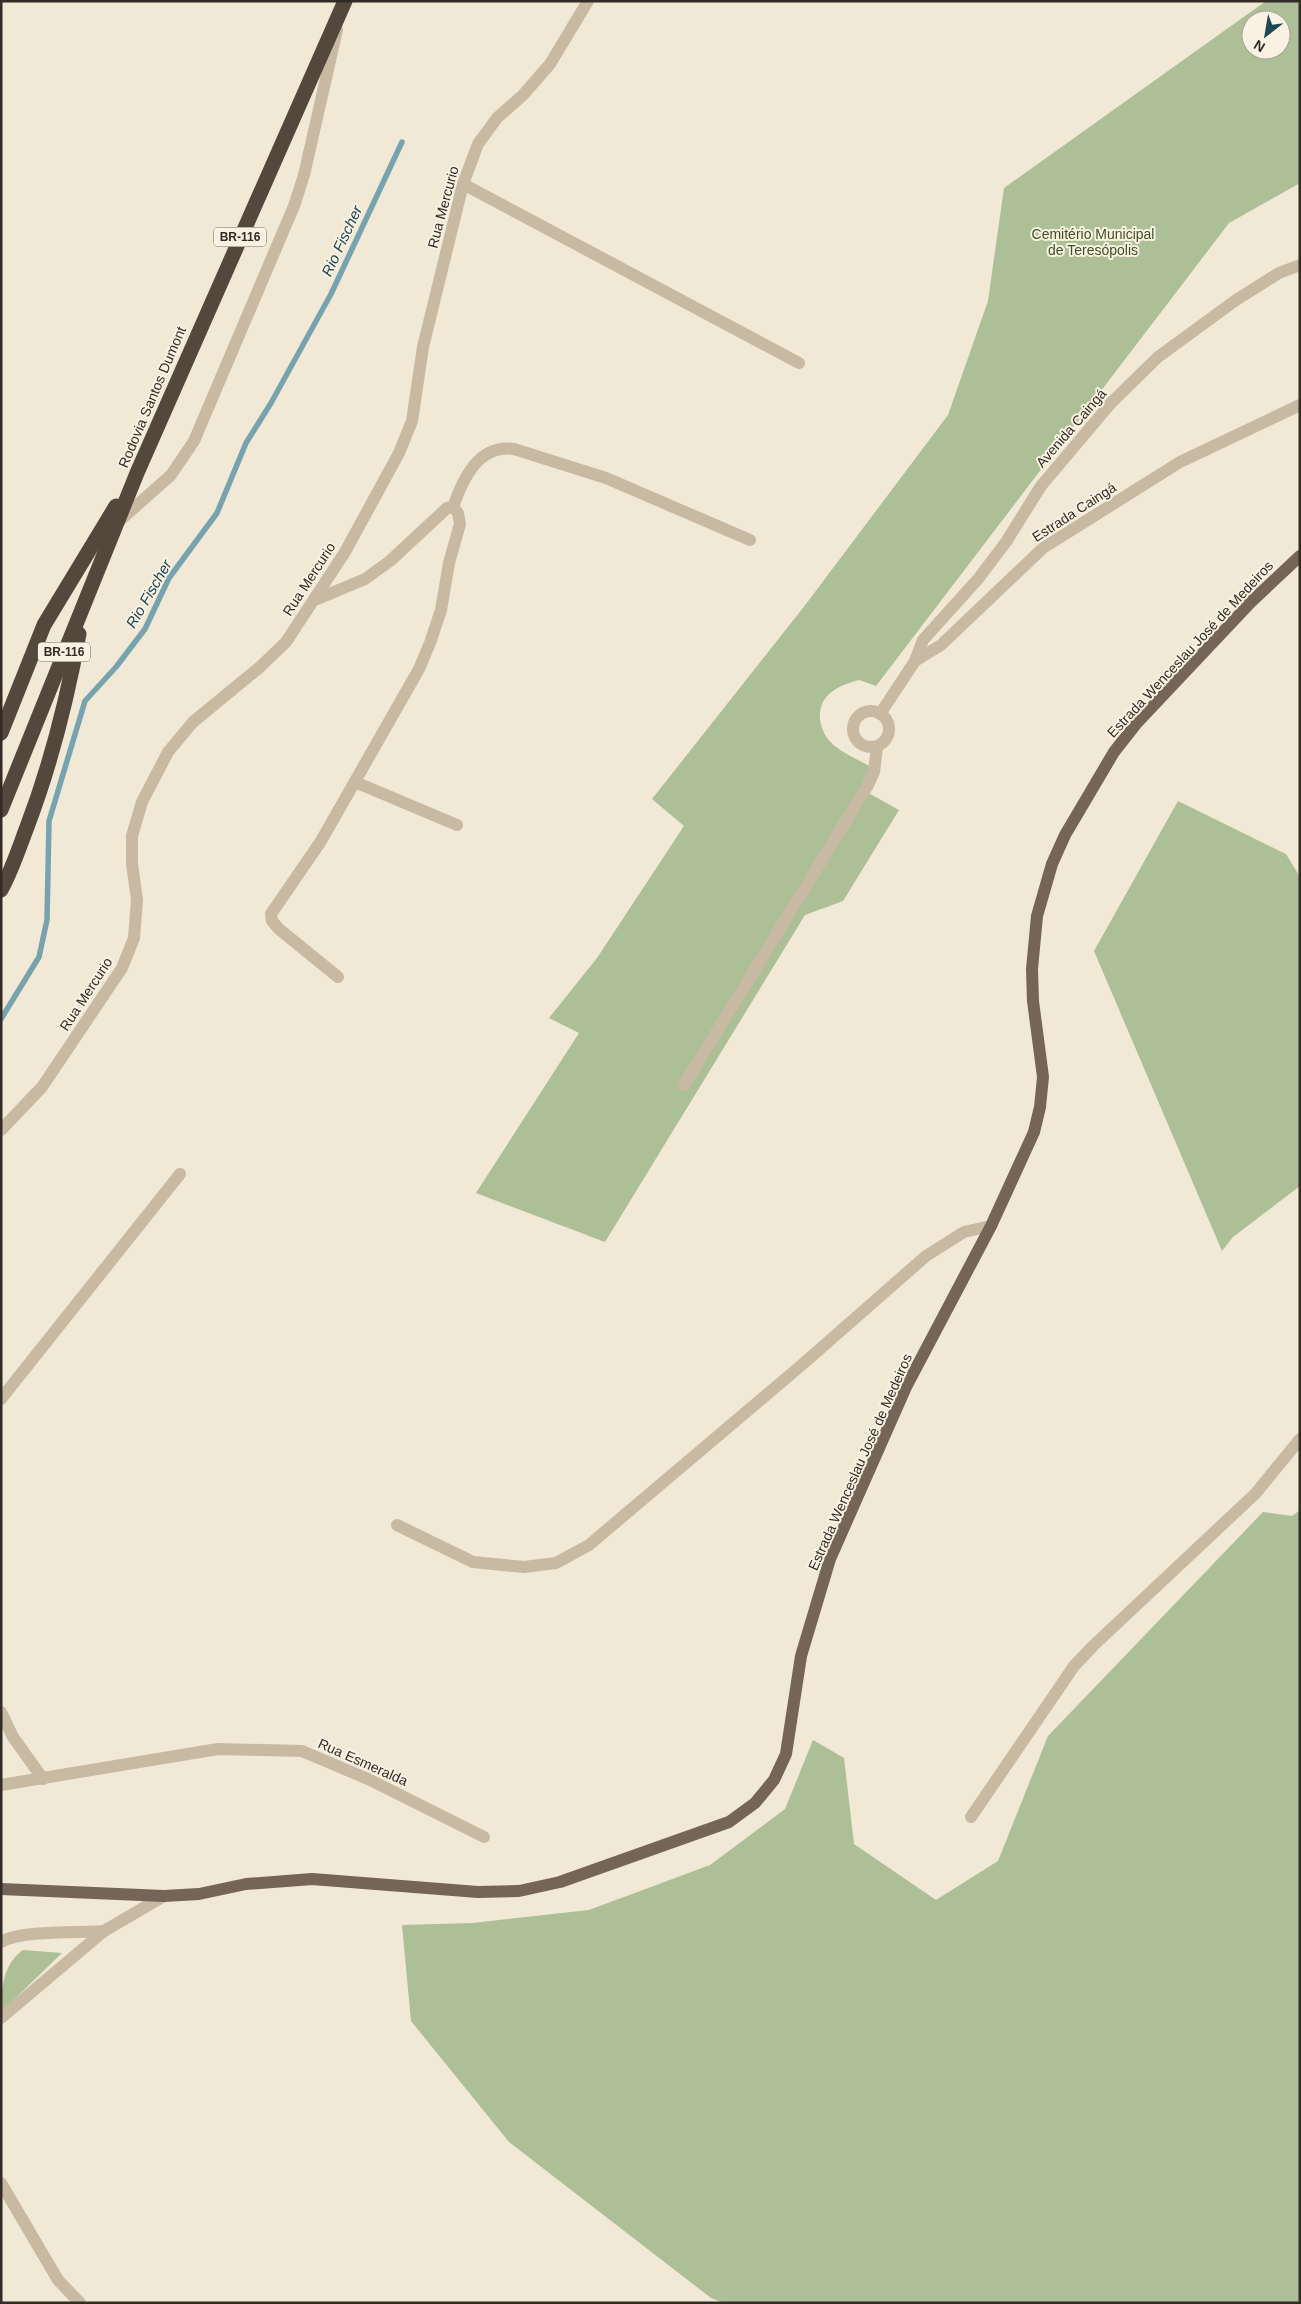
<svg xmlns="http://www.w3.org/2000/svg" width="1301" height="2304" viewBox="0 0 1301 2304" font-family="Arial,sans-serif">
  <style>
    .green { fill: #acbf97; fill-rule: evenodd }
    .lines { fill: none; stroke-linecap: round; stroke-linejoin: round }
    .stream { stroke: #76a3ad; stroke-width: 5.5 }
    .minor { stroke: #c8b9a3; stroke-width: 12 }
    .major { stroke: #756556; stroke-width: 12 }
    .highway { stroke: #54473c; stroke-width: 15 }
    .labels { text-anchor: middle; stroke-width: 4; stroke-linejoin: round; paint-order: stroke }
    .shield { fill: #f9f2e2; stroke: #6e675e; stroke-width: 1 }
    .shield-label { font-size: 12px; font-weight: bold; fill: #332b25 }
    .street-label { font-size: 14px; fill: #332b25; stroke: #f9f2e2 }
    .park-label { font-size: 14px; fill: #3d5129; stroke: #f9f2e2 }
    .water-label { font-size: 15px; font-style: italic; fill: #1b4854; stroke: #f9f2e2 }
  </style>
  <rect width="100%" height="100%" fill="#f1e8d6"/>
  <!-- green -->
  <g class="green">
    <path d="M1266 1H1300V183L1229 223 876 686 859 680C838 686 818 694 820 720 821 726 823 732 827 738 837 752 860 760 875 769L863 790 899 810 843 901 805 915 605 1242 476 1193 579 1033 549 1018 597 958 684 826 652 799 803 608 948 415 988 301 1004 188ZM1251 20H1281V50H1251Z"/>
    <polygon points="1178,801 1286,854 1300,877 1300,1186 1233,1237 1222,1251 1094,951"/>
    <polygon points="1300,1510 1300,2303 724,2303 711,2298 509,2142 411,2021 402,1925 473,1923 589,1910 710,1865 785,1809 813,1740 844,1758 854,1844 936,1900 998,1861 1048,1736 1263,1512 1292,1516"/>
    <path d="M23 1950 62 1953 1 2012C1 1989 3 1964 23 1950Z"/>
  </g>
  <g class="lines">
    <!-- stream -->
    <polyline class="stream" points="1,1019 39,957 47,920 49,821 85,701 116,667 145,629 169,578 217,513 246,443 271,403 331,294 402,142"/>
    <!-- minor -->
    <g class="minor">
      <polyline points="463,184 799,363"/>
      <path d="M453 507C463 478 479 444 514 449L606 478 750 540"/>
      <polyline points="117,523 171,475 194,441 294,206 304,175 337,30"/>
      <polyline points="315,600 365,579 390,561 447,508 453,507 458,513 460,524 449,563 441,610 430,643 419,669 321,841 271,914 272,921 279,929 338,977"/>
      <polyline points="915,661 923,640 978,579 1006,542 1041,486 1111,403 1158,357 1236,300 1279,273 1300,265"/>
      <circle cx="871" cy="729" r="18"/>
      <polyline points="880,714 915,661 941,645 1043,548 1180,462 1300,405"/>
      <polyline points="355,782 457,825"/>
      <polyline points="684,1085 868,785 874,772 877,747"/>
      <polyline points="1,1130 42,1087 122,968 134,938 137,900 132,864 132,836 142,802 168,752 193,722 260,667 286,642 345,552 399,453 412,421 423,347 463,184 478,144 497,118 523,95 550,64 588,1"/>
      <polyline points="1,1399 180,1174"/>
      <polyline points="397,1525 473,1562 524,1567 556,1563 589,1545 804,1363 926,1256 964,1232 991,1226"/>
      <polyline points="1,1712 13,1737 43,1779"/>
      <polyline points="1,1785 218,1749 302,1751 368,1779 484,1837"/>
      <polyline points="971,1817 1074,1666 1093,1646 1256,1493 1300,1439"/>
      <path d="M1 1942C22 1930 78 1933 104 1931"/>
      <polyline points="1,2018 104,1931 164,1896"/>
      <polyline points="1,2183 58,2280 80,2303"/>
    </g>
    <!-- major -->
    <polyline class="major" points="1,1889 164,1896 199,1894 246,1884 312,1879 478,1892 519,1891 560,1882 729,1822 755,1803 774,1780 786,1754 801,1656 830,1559 906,1387 991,1226 1034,1132 1040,1107 1043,1077 1033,1001 1032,969 1037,916 1052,864 1065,835 1114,752 1136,724 1252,601 1300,556"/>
    <!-- highway -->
    <g class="highway">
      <polyline points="1,733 44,625 116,506"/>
      <polyline points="1,810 137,473 345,1"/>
      <path d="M1 890C12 870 19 848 27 827 51 764 67 700 79 634"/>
    </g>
  </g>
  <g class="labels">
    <!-- shield labels -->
    <g class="shield">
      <rect x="214" y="227.5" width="52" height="19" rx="4"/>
      <rect x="38" y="642.5" width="52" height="19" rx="4"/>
    </g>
    <g class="shield-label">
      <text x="240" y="241">BR-116</text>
      <text x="64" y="656">BR-116</text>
    </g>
    <!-- street labels -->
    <g class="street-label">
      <text transform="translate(443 207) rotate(-75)" y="5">Rua Mercurio</text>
      <text transform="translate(152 397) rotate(-67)" y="5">Rodovia Santos Dumont</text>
      <text transform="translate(1071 428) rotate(-49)" y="5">Avenida Caingá</text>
      <text transform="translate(1074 512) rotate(-33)" y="5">Estrada Caingá</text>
      <text transform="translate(309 579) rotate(-57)" y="5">Rua Mercurio</text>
      <text transform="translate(1190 649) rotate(-47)" y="5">Estrada Wenceslau José de Medeiros</text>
      <text transform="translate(86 994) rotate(-57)" y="5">Rua Mercurio</text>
      <text transform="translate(860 1462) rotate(-66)" y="5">Estrada Wenceslau José de Medeiros</text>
      <text transform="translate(363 1762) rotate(24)" y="5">Rua Esmeralda</text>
    </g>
    <!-- park labels -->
    <g class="park-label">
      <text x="1093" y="239">Cemitério Municipal<tspan x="1093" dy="16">de Teresópolis</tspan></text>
    </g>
    <!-- water labels -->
    <g class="water-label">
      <text transform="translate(342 241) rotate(-65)" y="5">Rio Fischer</text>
      <text transform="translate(149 594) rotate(-60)" y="5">Rio Fischer</text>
    </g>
  </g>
  <!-- border -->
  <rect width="1301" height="2304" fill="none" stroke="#332b25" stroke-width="5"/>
  <!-- north arrow -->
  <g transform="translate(1266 35) rotate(211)"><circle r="24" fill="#f9f2e2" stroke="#aaa296"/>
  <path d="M0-4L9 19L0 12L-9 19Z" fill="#1b4854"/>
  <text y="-8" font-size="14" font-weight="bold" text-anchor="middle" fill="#332b25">N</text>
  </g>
</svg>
